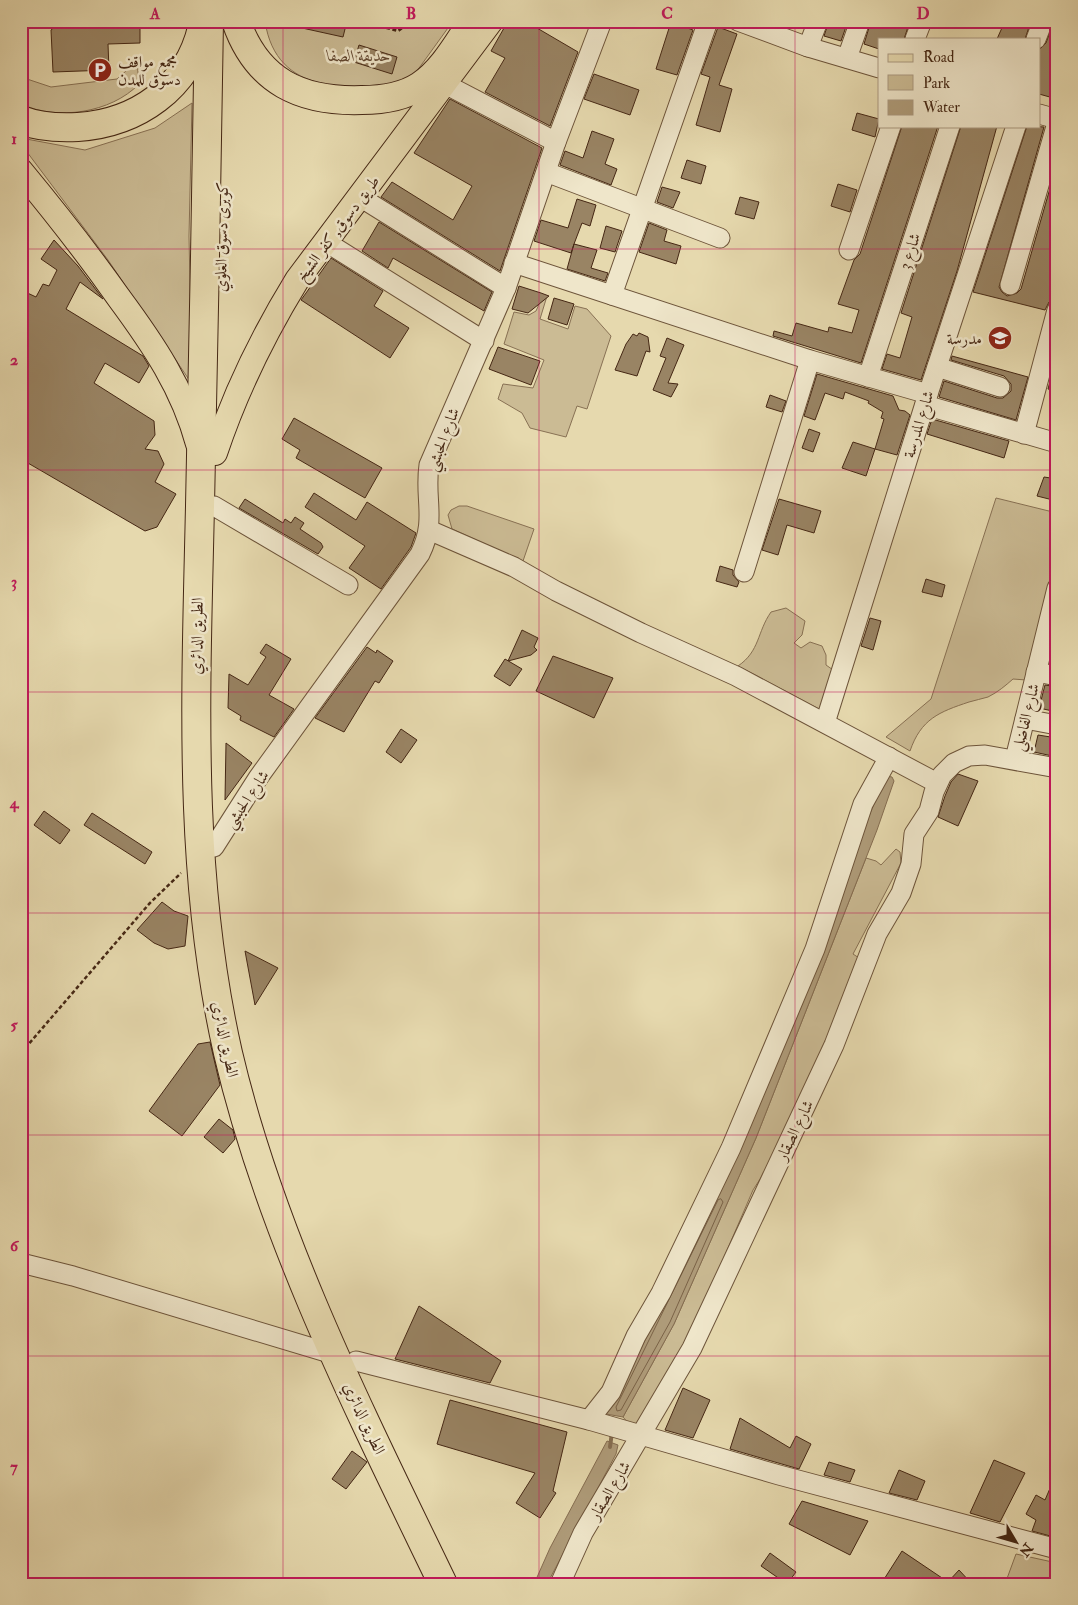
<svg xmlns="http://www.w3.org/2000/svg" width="1078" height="1605" viewBox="0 0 1078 1605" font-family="'IM FELL Double Pica',Amiri,serif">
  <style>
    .green { fill: #cbbb94; stroke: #887154 }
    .water { fill: #af9c7a; stroke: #856d51 }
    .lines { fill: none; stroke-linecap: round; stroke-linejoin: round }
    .shore { stroke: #7a6247; stroke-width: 1 }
    .stream { stroke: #856d51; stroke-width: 4 }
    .building { fill: #998464; stroke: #452714 }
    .minor-casing { stroke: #6d543a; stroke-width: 21 }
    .major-casing { stroke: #452714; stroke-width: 26 }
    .highway-casing { stroke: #452714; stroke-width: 30 }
    .path { stroke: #452714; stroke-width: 2.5; stroke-dasharray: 4 2.5; stroke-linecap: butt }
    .minor { stroke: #efe6ca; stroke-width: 19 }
    .major { stroke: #e6d9ae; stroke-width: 24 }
    .highway { stroke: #e6d9ae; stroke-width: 28 }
    .grid { fill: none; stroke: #c2185b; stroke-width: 1; stroke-opacity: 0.55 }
    .labels { text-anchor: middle; stroke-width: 5; stroke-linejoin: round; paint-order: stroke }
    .park-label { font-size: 16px; font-style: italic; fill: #60452e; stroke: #efe6ca }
    .poi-label { font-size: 16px; fill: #452714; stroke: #efe6ca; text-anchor: start }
    .street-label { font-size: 16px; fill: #452714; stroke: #efe6ca }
    .neatline { fill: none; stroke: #c2185b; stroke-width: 2 }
    .grid-label { font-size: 16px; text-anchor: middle; font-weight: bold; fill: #c2185b }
  </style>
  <rect width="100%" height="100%" fill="#e6d9ae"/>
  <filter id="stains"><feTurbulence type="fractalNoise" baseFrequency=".004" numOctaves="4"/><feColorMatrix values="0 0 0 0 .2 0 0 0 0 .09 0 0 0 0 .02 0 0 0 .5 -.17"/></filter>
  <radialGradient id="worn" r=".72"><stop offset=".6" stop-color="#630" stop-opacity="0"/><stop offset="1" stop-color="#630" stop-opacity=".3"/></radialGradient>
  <!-- green -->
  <g class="green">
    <path d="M265 21H453L409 82C352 90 276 97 265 21Z"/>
    <path d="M137 61 139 84C111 113 57 121 21 104V77L51 87 117 79Z"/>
    <polygon points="192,103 189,236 192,384 108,260 21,144 21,138 85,150 155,128"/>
    <polygon points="543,295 547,296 540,319 568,329 575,306 587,309 611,336 587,409 577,406 566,437 530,428 522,413 498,399 503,384 533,388 544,360 504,344 514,312 529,315 536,311"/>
    <path d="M996 498 1057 513V568L1026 680 1013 679C1005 686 998 692 988 697 982 699 975 700 969 702 939 712 921 719 910 751L886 737 931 699Z"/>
    <polygon points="459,506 467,506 534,529 523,561 452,529 448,515 451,510"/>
    <path d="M786 608 805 621 802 635 794 643 801 648 810 642 822 646 826 655V665L836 672 823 711 738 666C760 651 757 632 771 612Z"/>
    <polygon points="896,849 900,852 901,863 853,954 859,958 825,1047 764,1173 753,1190 691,1334 637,1427 630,1425 623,1417 674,1324 756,1138 866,858 876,861 881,865"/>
    <polygon points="1016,1554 1057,1563 1057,1584 1005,1584"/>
  </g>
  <!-- water -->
  <g class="water">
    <polygon points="886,776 892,777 894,781 877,830 756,1138 674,1324 623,1417 606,1414 650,1331"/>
    <polygon points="607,1441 618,1445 616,1454 547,1584 534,1584 550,1548"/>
  </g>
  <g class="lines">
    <!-- shore -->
    <polygon class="shore" points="721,1199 723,1202 670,1322 621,1410 617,1411 616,1407 718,1200"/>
    <!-- stream -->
    <polyline class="stream" points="610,1447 612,1432"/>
  </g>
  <!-- building -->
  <g class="building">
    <polygon points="140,21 140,43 108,44 109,70 53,72 51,30 57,25"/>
    <polygon points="294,21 347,21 343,37 293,26"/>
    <polygon points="508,21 525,21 578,52 550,126 485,92 505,58 491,51"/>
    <polygon points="829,21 848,21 841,41 824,36"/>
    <polygon points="871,21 910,21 904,39 879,39 879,49 864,44"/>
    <polygon points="1005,21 1031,21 1025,39 997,39"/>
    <polygon points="1054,21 1057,21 1057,99 1039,94 1039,50 1046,43"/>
    <polygon points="671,22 693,30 677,75 656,69"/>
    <polygon points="718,27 737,34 719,85 732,89 720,132 696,125 710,77 701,74"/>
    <polygon points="359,45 397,57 392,74 354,62"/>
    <polygon points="594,74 639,90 630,115 584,99"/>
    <polygon points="450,99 542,148 500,271 381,197 392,182 453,220 472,186 414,153"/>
    <polygon points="857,113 879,119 875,137 852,130"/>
    <polygon points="902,126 938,126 861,363 773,336 774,331 792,336 796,323 828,332 829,327 852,333 859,310 838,304 854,260 860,254"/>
    <polygon points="961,126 997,126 957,271 921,380 882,369 887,354 900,358 912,317 901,313"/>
    <polygon points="1027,126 1044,127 999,287 1002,292 1007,296 1017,293 1021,289 1057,164 1057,272 1051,293 1057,293 1057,299 1049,302 1045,310 973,292"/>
    <polygon points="592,131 614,139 605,164 617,169 611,185 560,165 565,151 583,158"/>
    <polygon points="687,160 706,166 701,184 681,178"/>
    <polygon points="838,184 857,190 850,212 831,206"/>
    <polygon points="662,187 680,192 673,208 657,202"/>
    <polygon points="740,197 759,202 754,219 735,214"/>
    <polygon points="577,199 596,205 590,226 582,223 574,244 597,250 591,268 608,273 605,281 567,269 574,244 571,253 534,241 541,220 568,228"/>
    <polygon points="379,222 492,292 484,311 393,258 388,268 362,251"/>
    <polygon points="649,223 667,230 664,241 681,246 676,264 639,252"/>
    <polygon points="606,226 622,231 615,252 600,248"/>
    <polygon points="54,240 78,266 103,299 80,282 66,309 143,356 149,366 139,383 105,363 94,383 154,421 155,435 145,449 158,451 164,464 155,482 176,494 157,527 145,531 21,459 21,290 36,297 43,284 49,286 57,270 41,259"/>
    <polygon points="331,258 383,291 374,306 409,328 390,358 301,300"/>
    <polygon points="519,286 541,293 549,296 528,313 512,309"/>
    <polygon points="554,298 574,304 567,325 548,319"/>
    <polygon points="639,333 648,337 650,352 646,351 637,376 615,370 626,344 633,334 637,336"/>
    <polygon points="667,338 684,345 668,383 678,384 671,397 653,390 666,358 660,356"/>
    <polygon points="498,347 540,361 531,385 489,369"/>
    <polygon points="1057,355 1057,391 1048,389"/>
    <polygon points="952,356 1028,377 1016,420 939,397 944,381 997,398 1003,398 1011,391 1011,384 1004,376 951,360"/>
    <polygon points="817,374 893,396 899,410 905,411 910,415 897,455 875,449 884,419 881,418 883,412 868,403 869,401 845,392 843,399 825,393 815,420 804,416"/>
    <polygon points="770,395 786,401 782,412 766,407"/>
    <polygon points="294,418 382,468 365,498 296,458 300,450 282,439"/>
    <polygon points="932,419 1009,441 1004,458 927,434"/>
    <polygon points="809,429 820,433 813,452 802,448"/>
    <polygon points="853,442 875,449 866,476 842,468"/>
    <polygon points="1044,477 1057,479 1057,501 1037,496"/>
    <polygon points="314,493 356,520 367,502 416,533 411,547 381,589 349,568 365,546 305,507"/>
    <polygon points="245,499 283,523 285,519 291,523 295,517 304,523 300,529 321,543 323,547 318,554 239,508"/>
    <polygon points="779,499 821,511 814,533 787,525 778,555 762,550"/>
    <polygon points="720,566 733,570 733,575 739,582 737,587 716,581"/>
    <polygon points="926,579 945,585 942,597 922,592"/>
    <polygon points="870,618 881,621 873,650 861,646"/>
    <polygon points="522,630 538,638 534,647 537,650 531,655 508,661"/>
    <polygon points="266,644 291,659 269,695 294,709 274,737 240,720 241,716 228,708 229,674 248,685 266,657 260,653"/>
    <polygon points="367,647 376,653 377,650 393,661 379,683 375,681 344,732 315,718"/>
    <polygon points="553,656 613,678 594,718 536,691"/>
    <polygon points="505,659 522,669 510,686 494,676"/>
    <polygon points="1045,685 1057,687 1057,712 1039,708"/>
    <polygon points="401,729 417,740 401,763 386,752"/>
    <polygon points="1038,735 1057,738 1057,757 1034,752"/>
    <polygon points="226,743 252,763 225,800"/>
    <polygon points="958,774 978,781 958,826 938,817 945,796 951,782"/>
    <polygon points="44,811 70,830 60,844 34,825"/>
    <polygon points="92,813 152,852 145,864 84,825"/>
    <polygon points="162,902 174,911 188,916 185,946 168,949 154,943 137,930"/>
    <polygon points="245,951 278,968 255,1005"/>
    <polygon points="210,1042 220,1085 182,1136 149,1111 198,1044"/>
    <polygon points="219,1119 233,1130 235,1139 223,1153 204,1137"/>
    <polygon points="419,1306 501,1361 490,1383 395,1359"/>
    <polygon points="683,1388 710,1400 693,1438 665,1430"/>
    <polygon points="450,1400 567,1432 553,1491 556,1493 540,1518 516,1503 535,1473 437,1444"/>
    <polygon points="740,1418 790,1448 796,1436 811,1444 799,1469 730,1449"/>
    <polygon points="352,1451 367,1462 346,1489 332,1479"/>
    <polygon points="994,1460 1025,1473 1000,1522 970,1513"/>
    <polygon points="829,1462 855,1470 850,1482 824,1475"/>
    <polygon points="899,1470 925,1481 917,1500 889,1493"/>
    <polygon points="1057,1472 1057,1530 1054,1537 1032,1531 1036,1520 1026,1514 1036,1495 1045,1500"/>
    <polygon points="802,1501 868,1521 850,1555 789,1524"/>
    <polygon points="902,1551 948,1582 959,1570 972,1584 881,1584"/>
    <polygon points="770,1553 796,1572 787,1584 761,1566"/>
  </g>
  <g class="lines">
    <!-- minor casing -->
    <g class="minor-casing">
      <g id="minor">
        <polyline points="738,21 808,47 879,68"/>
        <polyline points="915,39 922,21"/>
        <polyline points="1036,39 1043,21"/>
        <polyline points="808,47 818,21"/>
        <polyline points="847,58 860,21"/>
        <polyline points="445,84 556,142"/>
        <polyline points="1039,114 1057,119"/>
        <polyline points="546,172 720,238"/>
        <polyline points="360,197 506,288"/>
        <polyline points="326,242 484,341"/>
        <polyline points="849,250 891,126"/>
        <polyline points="514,263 810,360 928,394"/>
        <polyline points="1010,285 1057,123"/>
        <polyline points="612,295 708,21"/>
        <polyline points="937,367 1000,387"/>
        <polyline points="868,377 950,126"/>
        <polyline points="925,405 1057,443"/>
        <polyline points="1024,434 1057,310"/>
        <polyline points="214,506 348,585"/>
        <polyline points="429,530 514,567 556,591 641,633 736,676 937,783"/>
        <polyline points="744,572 810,360"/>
        <polyline points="1036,672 1057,676"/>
        <polyline points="1025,719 1057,725"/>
        <polyline points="825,723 928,394 1016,126"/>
        <polyline points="1015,759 1057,588"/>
        <path d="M214 847 258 778 420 554C437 520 424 499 429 465L506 288 556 142 602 21"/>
        <polyline points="21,1263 73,1276 336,1355"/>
        <polyline points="356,1361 589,1420 779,1475 1057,1549"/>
        <polyline points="589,1420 611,1392 636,1336 661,1293 731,1148 815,949 863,804 889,757"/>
        <polyline points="560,1584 583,1533 692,1348 834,1045 877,934 901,893 911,864 914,834 929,811 934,792 942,775 954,763 969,756 985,755 1057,768"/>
      </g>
    </g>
    <!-- major casing -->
    <g class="major-casing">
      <g id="major">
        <path d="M21 171C55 212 88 254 119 298 153 344 183 388 198 444"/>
        <path d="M215 453C236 390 262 337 297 280L491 21"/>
      </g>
    </g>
    <!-- highway casing -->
    <g class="highway-casing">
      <g id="highway">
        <path d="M209 21C206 183 204 344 200 506 196 689 187 873 228 1053 271 1237 361 1414 443 1584"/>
        <path d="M236 21C257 82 301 102 362 100 383 100 403 97 420 86 443 71 458 43 473 21"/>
        <path d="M21 120C39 127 59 128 78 127 137 123 188 88 202 28"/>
      </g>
    </g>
    <!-- path -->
    <g class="path">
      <polyline points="361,21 398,31 412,21"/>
      <polyline points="21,1053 149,904 181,873"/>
    </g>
    <!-- minor -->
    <use href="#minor" class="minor"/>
    <!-- major -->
    <use href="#major" class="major"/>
    <!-- highway -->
    <use href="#highway" class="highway"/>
  </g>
  <!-- grid -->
  <path class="grid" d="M283 21V1584M539 21V1584M795 21V1584M21 249H1057M21 470H1057M21 692H1057M21 913H1057M21 1135H1057M21 1356H1057"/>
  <!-- icons -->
  <defs>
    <g id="parking-disc" transform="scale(1.25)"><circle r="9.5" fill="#8f2418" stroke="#efe6ca"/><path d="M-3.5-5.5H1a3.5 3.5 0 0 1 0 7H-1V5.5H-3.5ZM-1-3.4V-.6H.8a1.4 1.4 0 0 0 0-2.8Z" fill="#fff"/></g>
    <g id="school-disc" transform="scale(1.25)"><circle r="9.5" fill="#8f2418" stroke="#efe6ca"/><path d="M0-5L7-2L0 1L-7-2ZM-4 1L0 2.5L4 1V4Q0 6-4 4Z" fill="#fff"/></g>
  </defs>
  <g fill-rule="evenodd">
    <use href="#parking-disc" x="100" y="70"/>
    <use href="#school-disc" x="1000" y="338"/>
  </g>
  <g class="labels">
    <!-- park labels -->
    <g class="park-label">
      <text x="359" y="61">حديقة الصفا</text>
    </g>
    <!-- poi labels -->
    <g class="poi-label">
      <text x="118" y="67">مجمع مواقف<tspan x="118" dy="18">دسوق للمدن</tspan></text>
      <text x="982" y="344" text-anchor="end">مدرسة</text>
    </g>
    <!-- street labels -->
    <g class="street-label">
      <text transform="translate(337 228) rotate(-53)" y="6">طريق دسوق, كفر الشيخ</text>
      <text transform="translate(221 237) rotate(-89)" y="6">كوبرى دسوق العلوي</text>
      <text transform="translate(909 251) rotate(-72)" y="6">شارع 3</text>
      <text transform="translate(918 424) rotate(-73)" y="6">شارع المدرسة</text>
      <text transform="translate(442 439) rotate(-69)" y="6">شارع الحبشي</text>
      <text transform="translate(196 636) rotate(-89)" y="6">الطريق الدائري</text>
      <text transform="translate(1025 717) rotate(-76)" y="6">شارع الفاضلي</text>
      <text transform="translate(246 799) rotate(-56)" y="6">شارع الحبشي</text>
      <text transform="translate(226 1039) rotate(78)" y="6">الطريق الدائري</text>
      <text transform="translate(794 1130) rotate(-64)" y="6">شارع الصقار</text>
      <text transform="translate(365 1418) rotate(65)" y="6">الطريق الدائري</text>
      <text transform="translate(609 1490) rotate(-59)" y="6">شارع الصقار</text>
    </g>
  </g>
  <!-- margin -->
  <rect width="1078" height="1605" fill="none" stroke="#e6d9ae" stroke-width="55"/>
  <!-- legend -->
  <rect x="878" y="38" width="162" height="90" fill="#efe6ca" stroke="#ab9a81"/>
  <rect x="888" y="54" width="25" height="8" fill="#e6d9ae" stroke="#ab9a81"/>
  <text x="923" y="62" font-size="15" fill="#452714">Road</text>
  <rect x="888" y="75" width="25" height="15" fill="#cbbb94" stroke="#ab9a81"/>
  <text x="923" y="88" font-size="15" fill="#452714">Park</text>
  <rect x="888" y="100" width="25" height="15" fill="#af9c7a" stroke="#ab9a81"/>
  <text x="923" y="112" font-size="15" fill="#452714">Water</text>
  <!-- north arrow -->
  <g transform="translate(1016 1542) rotate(128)" stroke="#efe6ca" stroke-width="4" paint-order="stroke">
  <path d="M0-4L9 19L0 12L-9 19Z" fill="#452714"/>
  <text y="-8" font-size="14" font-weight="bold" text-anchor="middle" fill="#452714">N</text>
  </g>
  <rect x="28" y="28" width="1022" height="1550" class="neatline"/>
  <g class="grid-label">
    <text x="155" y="19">A</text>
    <text x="411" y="19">B</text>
    <text x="667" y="19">C</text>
    <text x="923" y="19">D</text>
    <text x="14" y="144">1</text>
    <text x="14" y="365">2</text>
    <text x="14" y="587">3</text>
    <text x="14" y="808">4</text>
    <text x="14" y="1030">5</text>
    <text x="14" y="1251">6</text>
    <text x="14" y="1472">7</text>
  </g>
  <rect width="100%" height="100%" filter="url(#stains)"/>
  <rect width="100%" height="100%" fill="url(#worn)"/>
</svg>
